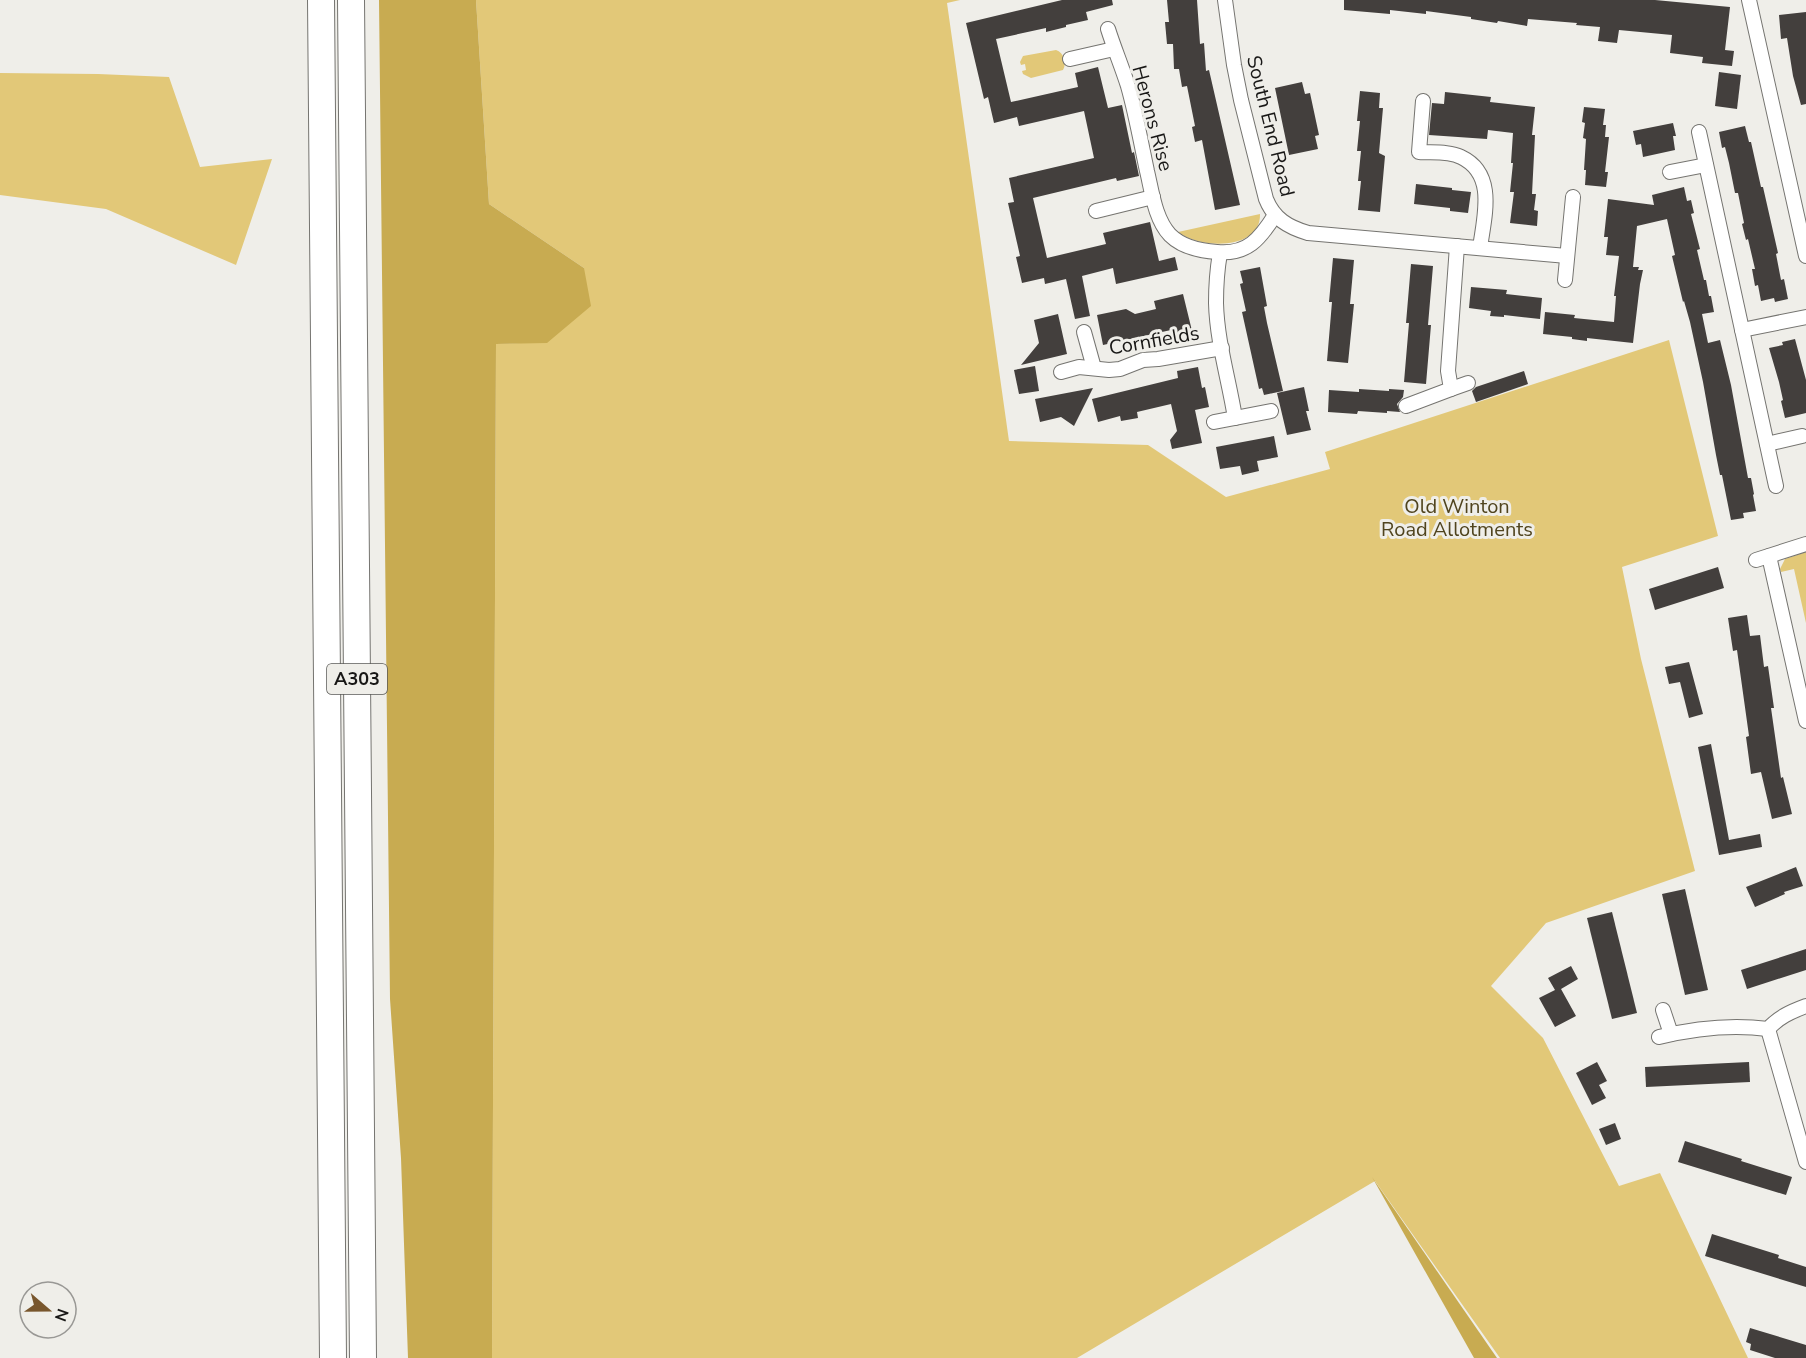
<svg xmlns="http://www.w3.org/2000/svg" width="1806" height="1358" viewBox="0 0 1806 1358" font-family="'Nunito Sans',sans-serif">
  <style>
    .green { fill: #e2c878 }
    .forest { fill: #c8ab51 }
    .building { fill: #433f3d }
    .lines { fill: none; stroke-linecap: round; stroke-linejoin: round }
    .street-casing { stroke: #757470; stroke-width: 16 }
    .highway-casing { stroke: #757470; stroke-width: 28 }
    .street { stroke: #fff; stroke-width: 14 }
    .highway { stroke: #fff; stroke-width: 26 }
    .labels { text-anchor: middle; stroke-width: 6; stroke-linejoin: round; paint-order: stroke }
    .shield { fill: #efeee9; stroke: #585855; stroke-width: 1.5 }
    .shield-label { font-size: 18px; font-weight: bold; fill: #181716 }
    .street-label { font-size: 20px; fill: #181716; stroke: #efeee9 }
    .park-label { font-size: 20px; fill: #50441e; stroke: #efeee9 }
  </style>
  <rect width="100%" height="100%" fill="#efeee9"/>
  <!-- green -->
  <g class="green">
    <polygon points="476,0 960,0 947,3 1009,441 1148,445 1226,497 1330,469 1325,452 1669,340 1718,536 1622,567 1641,659 1695,871 1546,923 1491,986 1543,1038 1619,1186 1660,1173 1748,1358 1500,1358 1375,1181 1077,1358 492,1358 496,344 547,342 584,268 489,204"/>
    <path d="M1056 50C1064 52 1067 64 1063 70L1031 78 1023 74 1022 71 1026 70 1025 64 1021 65 1020 62 1023 56Z"/>
    <polygon points="0,73 98,74 169,77 200,167 272,159 236,265 106,209 0,195"/>
    <path d="M1260 214C1261 251 1199 249 1178 232Z"/>
    <polygon points="1806,552 1806,623 1794,569 1781,572 1780,569 1785,559"/>
  </g>
  <!-- forest -->
  <g class="forest">
    <polygon points="379,0 476,0 489,204 584,268 591,306 547,343 496,344 492,1358 408,1358 401,1158 390,999"/>
    <polygon points="1372,1177 1497,1358 1474,1358"/>
  </g>
  <!-- building -->
  <g class="building">
    <polygon points="1062,0 1112,0 1113,5 1086,12 1088,20 1066,25 1066,27 1046,32 1046,28 996,39 1011,102 1078,87 1075,73 1098,67 1108,108 1122,105 1132,153 1134,152 1139,176 1117,181 1116,178 1033,198 1047,258 1106,244 1103,233 1150,222 1159,261 1175,257 1178,270 1116,284 1113,268 1082,276 1090,316 1075,319 1066,279 1045,284 1044,278 1022,283 1016,257 1020,256 1008,203 1014,202 1009,178 1094,158 1084,111 1019,126 1017,117 994,123 988,97 984,99 966,23"/>
    <polygon points="1167,0 1197,0 1200,44 1204,43 1206,71 1209,70 1240,205 1215,210 1202,140 1195,142 1192,127 1195,126 1187,86 1182,87 1179,69 1174,69 1173,44 1167,44 1165,22 1169,22"/>
    <polygon points="1344,0 1655,0 1730,7 1725,50 1734,51 1732,66 1702,63 1703,57 1670,53 1672,35 1619,30 1617,43 1598,41 1600,27 1576,25 1577,23 1528,19 1527,26 1498,21 1497,23 1471,19 1471,17 1426,11 1426,14 1390,10 1390,14 1344,10"/>
    <polygon points="1806,12 1806,104 1801,105 1793,76 1787,38 1781,39 1779,15"/>
    <polygon points="1719,72 1741,75 1737,109 1715,106"/>
    <polygon points="1302,82 1305,94 1310,93 1319,135 1315,136 1318,149 1289,155 1275,88"/>
    <polygon points="1360,91 1380,93 1379,108 1383,108 1379,153 1385,156 1380,212 1358,210 1361,181 1358,181 1361,151 1357,151 1360,121 1357,121"/>
    <polygon points="1445,92 1491,97 1490,102 1535,107 1532,135 1535,135 1532,194 1536,194 1534,210 1538,211 1537,226 1510,223 1514,192 1510,192 1513,163 1511,163 1513,133 1488,130 1487,139 1429,135 1432,103 1444,104"/>
    <polygon points="1584,107 1605,109 1603,125 1606,125 1605,137 1609,137 1605,172 1608,172 1606,187 1585,185 1586,170 1584,170 1586,139 1583,138 1585,123 1582,122"/>
    <polygon points="1673,123 1676,136 1673,136 1675,150 1643,157 1641,144 1636,145 1633,131"/>
    <polygon points="1745,126 1749,142 1751,142 1761,187 1763,187 1778,253 1776,254 1781,280 1784,279 1788,299 1775,302 1774,298 1761,301 1758,285 1755,286 1752,269 1755,269 1748,239 1746,240 1742,224 1744,223 1738,193 1735,193 1729,163 1725,147 1722,148 1719,132"/>
    <polygon points="1416,184 1452,188 1452,190 1471,192 1468,213 1450,211 1450,208 1414,204"/>
    <polygon points="1684,187 1687,201 1691,200 1694,213 1691,214 1700,249 1697,250 1704,280 1706,280 1709,296 1711,296 1714,312 1702,314 1708,343 1720,340 1731,385 1748,478 1751,478 1754,494 1753,495 1756,511 1743,513 1744,518 1731,520 1722,475 1720,475 1716,455 1703,382 1690,322 1684,301 1683,302 1672,256 1675,255 1667,219 1637,226 1633,267 1639,267 1638,270 1643,270 1640,284 1633,343 1587,338 1587,341 1572,339 1572,337 1543,334 1545,312 1575,315 1574,318 1614,322 1616,296 1614,296 1619,256 1606,255 1608,237 1604,237 1608,199 1654,205 1652,195"/>
    <polygon points="1333,258 1354,260 1350,304 1354,304 1348,363 1327,361 1332,302 1329,302"/>
    <polygon points="1411,264 1433,266 1428,325 1431,325 1426,384 1404,382 1409,323 1406,323"/>
    <polygon points="1260,267 1267,306 1264,307 1267,323 1283,391 1264,395 1262,388 1259,389 1242,312 1246,311 1240,284 1243,283 1240,271"/>
    <polygon points="1471,287 1507,290 1506,294 1542,298 1540,319 1504,315 1504,317 1490,316 1491,311 1469,308"/>
    <polygon points="1183,294 1194,339 1174,343 1171,330 1103,345 1097,315 1126,309 1135,314 1156,309 1154,301"/>
    <polygon points="1058,314 1067,354 1021,365 1039,343 1034,320"/>
    <polygon points="1795,339 1806,380 1806,413 1785,418 1781,401 1783,400 1779,382 1769,348 1783,345 1782,342"/>
    <polygon points="1035,366 1039,391 1019,394 1014,370"/>
    <polygon points="1198,367 1202,388 1205,387 1209,407 1195,410 1202,443 1172,449 1170,440 1177,431 1171,404 1137,412 1138,418 1121,421 1120,416 1098,422 1092,399 1178,378 1177,371"/>
    <polygon points="1524,371 1528,384 1476,402 1472,391 1476,387"/>
    <polygon points="1304,387 1309,411 1306,411 1311,430 1287,435 1277,393"/>
    <polygon points="1093,388 1074,426 1061,417 1040,422 1035,399"/>
    <polygon points="1359,389 1389,391 1389,389 1404,390 1403,397 1397,404 1400,412 1387,411 1387,413 1358,411 1357,414 1328,412 1329,390 1359,392"/>
    <polygon points="1274,436 1278,457 1257,461 1259,471 1242,475 1240,466 1220,469 1216,447"/>
    <polygon points="1718,567 1724,588 1655,610 1649,589"/>
    <polygon points="1747,615 1750,636 1760,635 1764,667 1768,666 1774,708 1771,708 1781,778 1783,777 1792,814 1772,819 1761,772 1751,774 1746,737 1749,736 1737,650 1733,651 1728,618"/>
    <polygon points="1689,662 1703,714 1689,718 1680,682 1669,684 1665,667"/>
    <polygon points="1711,744 1729,840 1760,834 1762,847 1719,855 1698,747"/>
    <polygon points="1796,867 1803,886 1784,892 1785,894 1755,907 1746,887"/>
    <polygon points="1685,889 1708,990 1685,995 1662,894"/>
    <polygon points="1612,912 1637,1013 1612,1019 1587,918"/>
    <polygon points="1806,949 1806,970 1747,989 1741,970"/>
    <polygon points="1571,966 1578,979 1561,989 1576,1016 1555,1027 1539,998 1555,990 1548,978"/>
    <polygon points="1597,1062 1607,1081 1599,1085 1606,1098 1592,1105 1576,1073"/>
    <polygon points="1749,1062 1750,1082 1646,1087 1645,1067"/>
    <polygon points="1615,1123 1621,1139 1606,1145 1599,1129"/>
    <polygon points="1685,1141 1742,1159 1741,1161 1792,1177 1786,1195 1678,1162"/>
    <polygon points="1712,1234 1779,1255 1778,1258 1806,1267 1806,1287 1705,1256"/>
    <polygon points="1750,1328 1806,1345 1806,1358 1775,1358 1750,1350 1751,1344 1746,1342"/>
  </g>
  <g class="lines">
    <!-- street casing -->
    <g class="street-casing">
      <g id="street">
        <path d="M1225 0 1234 65 1241 100 1266 199C1274 219 1288 227 1308 233L1567 256"/>
        <polyline points="1749,0 1806,256"/>
        <path d="M1108 29C1114 48 1122 67 1128 86 1136 114 1141 143 1147 171 1152 192 1155 219 1170 235 1182 247 1201 251 1217 252 1247 255 1260 239 1275 215"/>
        <polyline points="1070,59 1114,49"/>
        <path d="M1423 101 1419 152C1432 153 1449 151 1461 157 1497 174 1484 217 1480 248"/>
        <polyline points="1699,132 1776,486"/>
        <polyline points="1670,172 1706,165"/>
        <polyline points="1096,211 1153,197"/>
        <path d="M1220 253C1217 270 1216 286 1216 303 1217 342 1229 380 1235 418"/>
        <polyline points="1565,280 1573,197"/>
        <polyline points="1742,330 1806,317"/>
        <polyline points="1084,332 1094,368"/>
        <polyline points="1061,372 1079,367 1109,370 1120,369 1143,360 1158,359 1222,348"/>
        <polyline points="1451,389 1468,383"/>
        <polyline points="1406,406 1451,389 1448,371 1457,246"/>
        <polyline points="1214,422 1271,411"/>
        <polyline points="1767,444 1802,436"/>
        <polyline points="1769,556 1806,721"/>
        <polyline points="1756,560 1806,544"/>
        <polyline points="1663,1010 1671,1034"/>
        <polyline points="1768,1029 1806,1162"/>
        <path d="M1659 1037C1696 1028 1730 1024 1768 1029 1779 1017 1790 1012 1806 1006"/>
      </g>
    </g>
    <!-- highway casing -->
    <g class="highway-casing">
      <g id="highway">
        <polyline points="321,0 333,1358"/>
        <polyline points="351,0 363,1358"/>
      </g>
    </g>
    <!-- street -->
    <use href="#street" class="street"/>
    <!-- highway -->
    <use href="#highway" class="highway"/>
  </g>
  <g class="labels">
    <!-- shield labels -->
    <rect class="shield" x="327" y="664" width="60" height="30" rx="4.5"/>
    <g class="shield-label">
      <text x="357" y="685">A303</text>
    </g>
    <!-- street labels -->
    <g class="street-label">
      <text transform="translate(1153 118) rotate(75)" y="7">Herons Rise</text>
      <text transform="translate(1271 126) rotate(76)" y="7">South End Road</text>
      <text transform="translate(1154 340) rotate(-10)" y="7">Cornfields</text>
    </g>
    <!-- park labels -->
    <g class="park-label">
      <text x="1457" y="513">Old Winton<tspan x="1457" dy="23">Road Allotments</tspan></text>
    </g>
  </g>
  <!-- north arrow -->
  <g transform="translate(48 1310) rotate(110)"><circle r="28" fill="#efeee9" stroke="#999895" stroke-width="1.5"/>
  <path d="M0-4.5L10 22L0 15L-10 22Z" fill="#78562d"/>
  <text y="-9" font-size="16" font-weight="bold" text-anchor="middle" fill="#181716">N</text>
  </g>
</svg>
